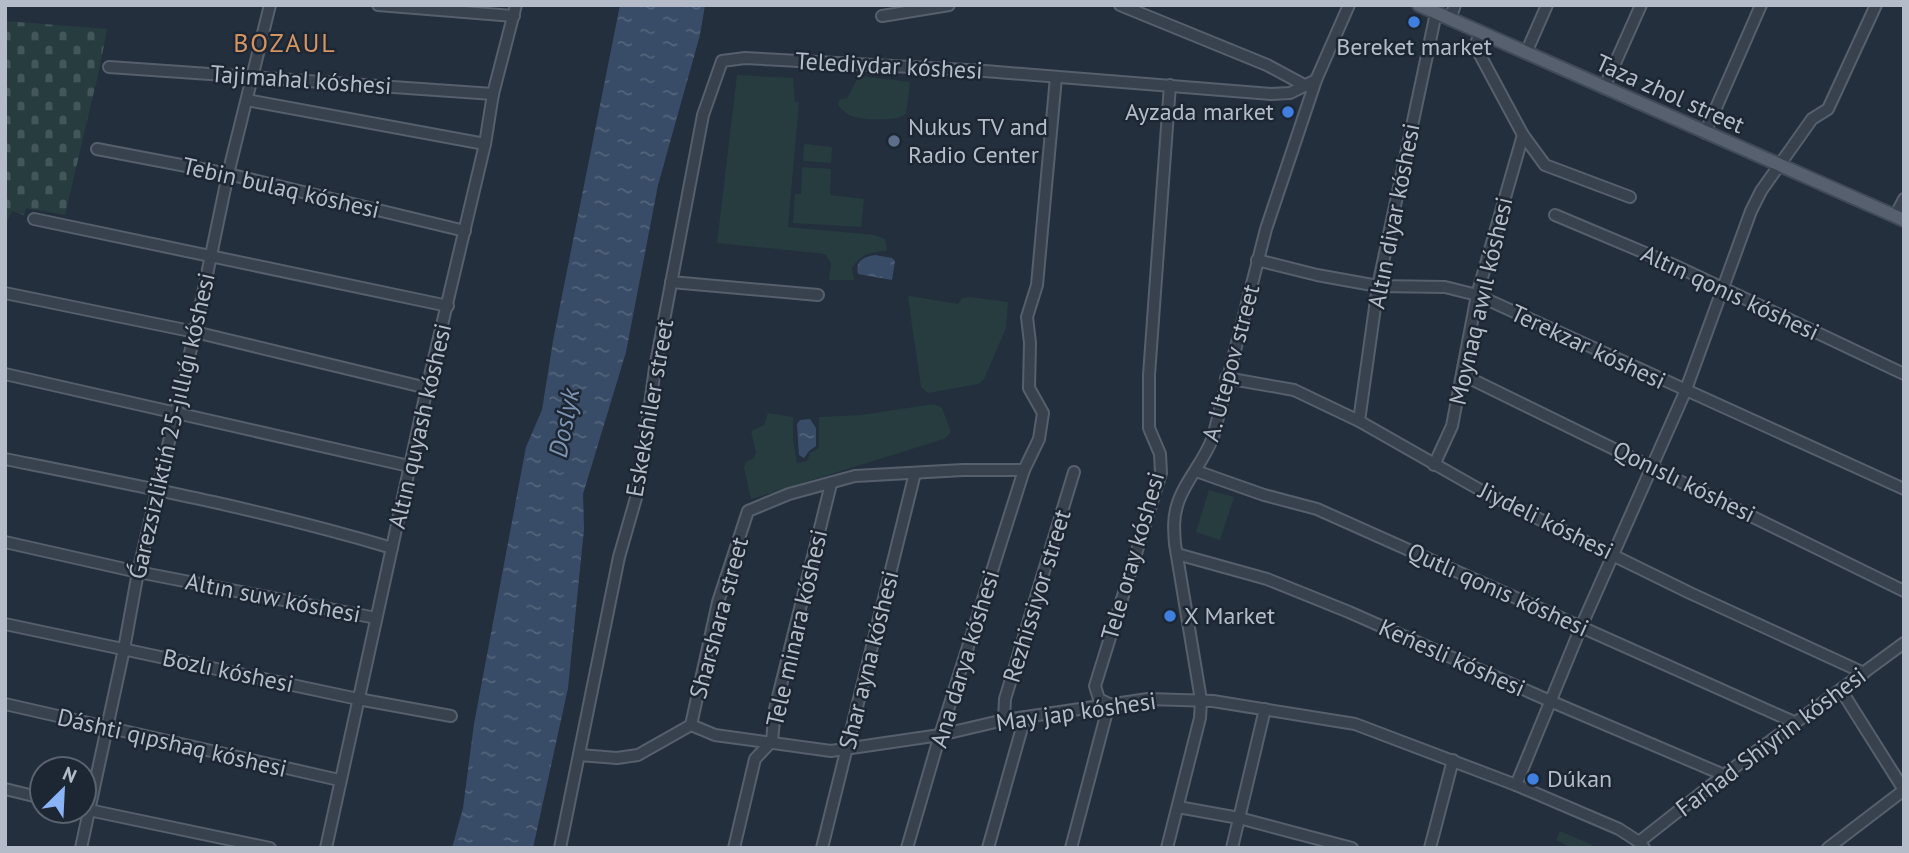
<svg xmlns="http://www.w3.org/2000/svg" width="1909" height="853" viewBox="0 0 1909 853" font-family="'PT Sans',sans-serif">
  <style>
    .grass { fill: #263c3f }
    .cemetery { fill: url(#cemetery-stones) }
    .water { fill: url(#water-ripples) }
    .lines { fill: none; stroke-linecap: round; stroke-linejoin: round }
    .minor-casing { stroke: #565f6c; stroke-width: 14 }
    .major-casing { stroke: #414a57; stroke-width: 16 }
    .minor { stroke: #38414e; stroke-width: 10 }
    .major { stroke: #56606e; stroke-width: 12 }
    .shop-dot { fill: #3f7fe0; stroke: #1d2633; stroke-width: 2.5 }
    .service-dot { fill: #5c6f8a; stroke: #1d2633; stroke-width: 2.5 }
    .labels { text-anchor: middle; stroke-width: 5; stroke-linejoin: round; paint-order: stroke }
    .poi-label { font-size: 24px; fill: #b4bcc9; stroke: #1d2633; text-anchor: start }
    .street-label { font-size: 24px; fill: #b4bcc9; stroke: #1d2633 }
    .neighbourhood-label { font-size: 26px; letter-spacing: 2px; fill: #d59563; stroke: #1d2633 }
    .water-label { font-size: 26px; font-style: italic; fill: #7c92b1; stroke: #1d2633 }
  </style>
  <defs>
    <pattern id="cemetery-stones" width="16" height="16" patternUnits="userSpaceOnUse" patternTransform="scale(1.75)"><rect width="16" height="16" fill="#263c3f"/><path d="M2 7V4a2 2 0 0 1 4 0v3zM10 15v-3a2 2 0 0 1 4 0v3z" fill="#435659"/></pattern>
    <pattern id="water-ripples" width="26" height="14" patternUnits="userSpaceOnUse" patternTransform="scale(1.75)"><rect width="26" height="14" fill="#394c67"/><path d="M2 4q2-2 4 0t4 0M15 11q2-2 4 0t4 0" fill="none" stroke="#53647b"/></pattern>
  </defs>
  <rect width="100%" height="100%" fill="#242f3e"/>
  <!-- grass -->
  <g class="grass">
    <path d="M737 75 793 78 795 102H799L788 227 875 235 885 239 887 251C870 252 861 254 852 268L854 280H829L831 263 825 254 717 243Z"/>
    <path d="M859 76 910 82 906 114C895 122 864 120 851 116 846 114 842 109 838 105L840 99 847 98Z"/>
    <polygon points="804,144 832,147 831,163 803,161"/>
    <polygon points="802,167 831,169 830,195 864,199 861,227 793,223 795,194 801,194"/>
    <polygon points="910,296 958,304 962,298 970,297 1008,302 1006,328 984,379 978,384 928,393 921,387 908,297"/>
    <polygon points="934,404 942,408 951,432 944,439 751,499 744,468 746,462 754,458 756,452 751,431 764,425 768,413 793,417 793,440 797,463 807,461 810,453 819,448 819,417 861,415"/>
    <polygon points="1209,490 1234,497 1220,540 1196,532"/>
    <polygon points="1560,831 1599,848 1572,848 1556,840"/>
  </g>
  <!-- cemetery -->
  <polygon class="cemetery" points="5,21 107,29 100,66 65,215 26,208 24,215 12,211 5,226"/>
  <!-- water -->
  <g class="water">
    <polygon points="620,5 705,5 700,35 658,185 626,352 583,494 584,529 568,688 533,848 452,848 463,808 474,724 526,447 542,410 553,341"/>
    <path d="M875 255 892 258 895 261 892 280 858 274C855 261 863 257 875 255Z"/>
    <polygon points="810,419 816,428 816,446 809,451 804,458 799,455 797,424 800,420"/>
  </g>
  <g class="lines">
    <!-- minor casing -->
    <g class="minor-casing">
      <g id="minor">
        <polyline points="378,5 514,16"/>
        <polyline points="1120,5 1267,65 1306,86"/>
        <polyline points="882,16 949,5"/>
        <polyline points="1450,19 1455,5"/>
        <polyline points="1481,33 1477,41 1480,55 1523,135 1545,165 1630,197"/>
        <polyline points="1526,53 1547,5"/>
        <polyline points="109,67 493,94"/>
        <polyline points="1604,88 1641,5"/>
        <polyline points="247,100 485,144"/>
        <polyline points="1705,133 1761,5"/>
        <polyline points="97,149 228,174 465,231"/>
        <polyline points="1555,215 1676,266 1904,374"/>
        <polyline points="1895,216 1904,199"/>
        <polyline points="34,219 448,306"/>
        <polyline points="1257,260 1317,275 1378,286 1445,287 1477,295 1904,489"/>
        <polyline points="671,282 818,295"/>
        <polyline points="5,293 195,332 427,388"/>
        <polyline points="5,374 409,466"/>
        <polyline points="1463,375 1904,591"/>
        <polyline points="1226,378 1294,390 1359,421 1482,491 1690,593 1864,673"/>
        <polyline points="1359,421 1378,286 1436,13"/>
        <path d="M5 459C135 485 265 510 392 548"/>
        <polyline points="1434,465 1452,426 1477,295 1523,135"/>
        <polyline points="1196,471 1264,495 1317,509 1796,723"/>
        <polyline points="5,542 138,572 376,618"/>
        <polyline points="1177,554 1267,579 1349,612 1550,701 1724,775"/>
        <polyline points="5,624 358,699 451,716"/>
        <polyline points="1841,690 1904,790"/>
        <polyline points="5,704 339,780"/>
        <polyline points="1004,720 1005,699 1074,472"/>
        <polyline points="691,725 718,602 748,511 789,494 855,476 963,470 1024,470"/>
        <polyline points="579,755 617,758 638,755 691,725 715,735 831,751 940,735 1004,720 1148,699 1213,701 1355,724 1516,785 1619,829 1639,842 1644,848"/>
        <polyline points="1516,785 1581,627 1685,392 1751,211 1761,191 1812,119 1828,109 1876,5"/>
        <polyline points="5,789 42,798"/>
        <polyline points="1178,807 1239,818 1352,848"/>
        <polyline points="84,809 270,848"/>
        <polyline points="1639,842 1724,775 1904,643"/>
        <polyline points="81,848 124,649 138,572 195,332 228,174 270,5"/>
        <polyline points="326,848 427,388 485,144 493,94 516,5"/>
        <polyline points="560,848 619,557 638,491 655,368 703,115 722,61 745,58 985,71 1271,94 1290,93 1316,80"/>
        <polyline points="734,848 755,759 772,741 775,709 831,484"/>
        <polyline points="822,848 915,473"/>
        <polyline points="907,848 940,735 1024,470 1039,439 1043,413 1029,388 1030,343 1027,317 1037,285 1056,77"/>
        <polyline points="988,848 1025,717"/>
        <polyline points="1071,848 1109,704 1099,699 1095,686 1161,473 1160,454 1149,428 1149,375 1170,85"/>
        <path d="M1167 848 1200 718 1201 700 1175 544C1174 531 1173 518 1177 506 1183 483 1204 462 1213 437L1266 229 1316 80 1349 5"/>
        <polyline points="1232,848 1265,709"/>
        <polyline points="1430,848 1453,760"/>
        <polyline points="1828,848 1904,790"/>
      </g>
    </g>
    <!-- major casing -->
    <g class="major-casing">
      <polyline id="major" points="1419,5 1904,220"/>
    </g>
    <!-- minor -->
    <use href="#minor" class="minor"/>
    <!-- major -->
    <use href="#major" class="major"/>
  </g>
  <!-- markers -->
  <g class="shop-dot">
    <circle cx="1414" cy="22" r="7"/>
    <circle cx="1288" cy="112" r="7"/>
    <circle cx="1170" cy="616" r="7"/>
    <circle cx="1533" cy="779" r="7"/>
  </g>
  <circle class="service-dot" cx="894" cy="141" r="7"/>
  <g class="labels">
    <!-- poi labels -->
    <g class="poi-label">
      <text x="1414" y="55" text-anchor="middle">Bereket market</text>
      <text x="1274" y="120" text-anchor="end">Ayzada market</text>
      <text x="908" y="135">Nukus TV and<tspan x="908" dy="28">Radio Center</tspan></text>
      <text x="1184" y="624">X Market</text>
      <text x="1547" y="787">Dúkan</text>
    </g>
    <!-- street labels -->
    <g class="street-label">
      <text transform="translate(889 66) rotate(3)" y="8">Telediydar kóshesi</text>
      <text transform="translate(301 80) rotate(4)" y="8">Tajimahal kóshesi</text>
      <text transform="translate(1670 94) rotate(24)" y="8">Taza zhol street</text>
      <text transform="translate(281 188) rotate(13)" y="8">Tebin bulaq kóshesi</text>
      <text transform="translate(1394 216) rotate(-79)" y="8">Altın diyar kóshesi</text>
      <text transform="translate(1730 293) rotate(25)" y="8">Altın qonıs kóshesi</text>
      <text transform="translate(1481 301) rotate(-77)" y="8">Moynaq awıl kóshesi</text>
      <text transform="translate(1588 347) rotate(25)" y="8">Terekzar kóshesi</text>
      <text transform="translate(1231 363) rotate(-75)" y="8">A. Utepov street</text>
      <text transform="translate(650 408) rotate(-80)" y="8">Eskekshiler street</text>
      <text transform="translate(172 426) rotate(-77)" y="8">Ǵarezsizliktiń 25-jıllıǵı kóshesi</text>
      <text transform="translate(420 426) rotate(-77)" y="8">Altın quyash kóshesi</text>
      <text transform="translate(1684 482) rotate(26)" y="8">Qonıslı kóshesi</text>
      <text transform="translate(1546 521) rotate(26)" y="8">Jiydeli kóshesi</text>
      <text transform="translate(1133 556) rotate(-74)" y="8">Tele oray kóshesi</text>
      <text transform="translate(1498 590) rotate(24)" y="8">Qutlı qonıs kóshesi</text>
      <text transform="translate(1037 596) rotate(-73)" y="8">Rezhissiyor street</text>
      <text transform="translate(273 598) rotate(11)" y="8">Altın suw kóshesi</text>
      <text transform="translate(719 618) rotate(-75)" y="8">Sharshara street</text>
      <text transform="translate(797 628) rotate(-77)" y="8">Tele minara kóshesi</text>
      <text transform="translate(1452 658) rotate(24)" y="8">Keńesli kóshesi</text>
      <text transform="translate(965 659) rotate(-73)" y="8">Ana darya kóshesi</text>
      <text transform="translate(869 660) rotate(-76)" y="8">Shar ayna kóshesi</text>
      <text transform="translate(228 671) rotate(12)" y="8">Bozlı kóshesi</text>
      <text transform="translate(1076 712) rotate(-8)" y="8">May jap kóshesi</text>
      <text transform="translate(1771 742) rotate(-37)" y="8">Farhad Shiyrin kóshesi</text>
      <text transform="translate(172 743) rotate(13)" y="8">Dáshti qıpshaq kóshesi</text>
    </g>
    <!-- neighbourhood labels -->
    <g class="neighbourhood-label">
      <text x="285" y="52">BOZAUL</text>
    </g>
    <!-- water labels -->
    <g class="water-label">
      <text transform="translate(564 423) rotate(-79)" y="9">Doslyk</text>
    </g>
  </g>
  <!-- border -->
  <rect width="1909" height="853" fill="none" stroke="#b4bcc9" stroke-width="14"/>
  <!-- north arrow -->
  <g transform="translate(63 790) rotate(24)"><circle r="33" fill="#1d2633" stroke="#59626f" stroke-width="2"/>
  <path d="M0-5L12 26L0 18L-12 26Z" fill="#8ab4f8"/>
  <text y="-10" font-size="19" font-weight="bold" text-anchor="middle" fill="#b4bcc9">N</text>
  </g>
</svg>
